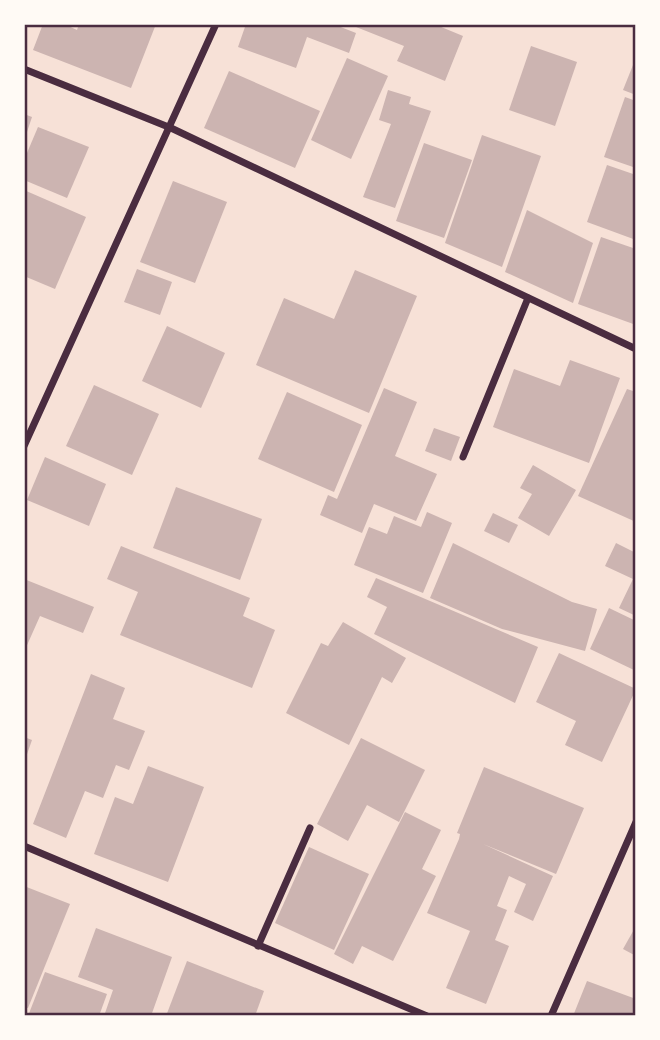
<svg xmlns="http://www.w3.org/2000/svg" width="660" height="1040" viewBox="0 0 660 1040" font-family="'Asap Condensed',sans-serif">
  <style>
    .building { fill: #ccb4b1 }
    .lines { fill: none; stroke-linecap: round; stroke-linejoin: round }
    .minor { stroke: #4a2c40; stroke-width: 7 }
    .neatline { fill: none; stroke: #4a2c40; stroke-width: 2.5 }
  </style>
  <rect width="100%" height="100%" fill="#f7e1d7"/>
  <!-- building -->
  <g class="building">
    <polygon points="43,24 64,24 77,30 79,24 156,24 131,88 33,50"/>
    <polygon points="246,24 333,24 356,33 349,53 307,37 296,68 238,47"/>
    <polygon points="434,24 463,36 445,81 397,61 404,46 351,25"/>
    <polygon points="531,46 577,62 555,126 509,110"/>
    <polygon points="347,58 388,76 351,159 311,140"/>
    <polygon points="635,60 636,60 636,95 623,90"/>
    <polygon points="229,71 320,111 295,168 204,128"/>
    <polygon points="388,90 411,97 409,104 431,111 395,208 363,197 391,124 379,120"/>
    <polygon points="625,97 636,101 636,168 604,157"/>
    <polygon points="24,114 32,117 25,138 24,138"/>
    <polygon points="38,127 89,147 67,198 24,180 24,160"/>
    <polygon points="482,135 541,156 502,267 445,243"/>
    <polygon points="424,143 472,160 444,238 396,221"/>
    <polygon points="607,165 636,175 636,240 587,222"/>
    <polygon points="173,181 227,202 195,283 140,262"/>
    <polygon points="24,190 86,217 55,289 24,276"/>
    <polygon points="527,210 593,243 573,303 505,272"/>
    <polygon points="601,237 636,249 636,325 578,304"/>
    <polygon points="137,269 172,282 160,315 124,302"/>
    <polygon points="355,270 417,296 369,413 256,365 284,298 334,319"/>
    <polygon points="167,326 225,353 201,408 142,381"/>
    <polygon points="570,360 620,378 589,463 493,427 514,369 560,386"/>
    <polygon points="94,385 159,414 132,475 66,446"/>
    <polygon points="384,388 417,402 395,456 437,474 416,521 374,504 362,533 320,515 328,495 337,499"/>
    <polygon points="627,389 636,392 636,522 578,496"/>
    <polygon points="287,392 362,425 334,492 258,459"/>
    <polygon points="434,428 460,437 451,461 425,451"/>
    <polygon points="45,457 106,484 89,526 27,500"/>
    <polygon points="533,465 576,490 549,536 518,518 532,494 520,488"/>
    <polygon points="176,487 262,519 240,580 153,548"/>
    <polygon points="427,512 452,523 423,593 354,565 369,527 387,534 394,516 421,527"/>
    <polygon points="493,513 518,525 509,543 484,531"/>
    <polygon points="453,543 572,602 597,609 585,651 502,629 430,598"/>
    <polygon points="616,543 636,553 636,616 619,608 633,579 605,566"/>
    <polygon points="121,546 250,598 243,616 275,630 252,688 120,635 138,592 107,579"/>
    <polygon points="376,578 538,647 515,703 374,634 387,607 367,597"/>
    <polygon points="24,579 94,607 83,633 40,616 24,652"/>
    <polygon points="609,608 636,621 636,671 590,649"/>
    <polygon points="343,622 406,658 392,683 382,677 349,745 286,713 321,643 328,646"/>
    <polygon points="559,653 636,689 602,762 565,745 576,721 536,702"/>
    <polygon points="91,674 125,688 113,719 145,731 129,770 116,765 103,798 85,791 66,838 33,824"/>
    <polygon points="24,737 32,740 25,760 24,760"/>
    <polygon points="361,738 425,770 399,822 367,805 348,841 317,824"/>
    <polygon points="148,766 204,787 168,882 94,854 115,797 133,804"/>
    <polygon points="484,767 584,808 556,874 483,844 553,876 533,921 514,912 526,884 509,876 497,906 507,910 495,940 509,946 486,1004 446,988 470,931 427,913 459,839 460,834 457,833"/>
    <polygon points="405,812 441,830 422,869 436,876 393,961 362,946 353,964 334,954"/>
    <polygon points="309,847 369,874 334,950 275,923"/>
    <polygon points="24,886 70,904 28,1008 24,1007"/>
    <polygon points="636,926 636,956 623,949"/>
    <polygon points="96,928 172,957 151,1016 104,1016 113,990 78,977"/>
    <polygon points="187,961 264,991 255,1016 166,1016"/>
    <polygon points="45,972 107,994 99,1016 28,1016"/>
    <polygon points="587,981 636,999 636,1016 573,1016"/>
  </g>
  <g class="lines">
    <!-- minor -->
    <g class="minor">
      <polyline points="24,69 171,128 636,349"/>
      <polyline points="24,446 216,24"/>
      <polyline points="463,457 528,298"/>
      <polyline points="24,846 427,1016"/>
      <polyline points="258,946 310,828"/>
      <polyline points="551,1016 636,822"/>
    </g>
  </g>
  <!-- border -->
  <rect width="660" height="1040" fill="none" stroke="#fffaf5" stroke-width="52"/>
  <rect x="26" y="26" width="608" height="988" class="neatline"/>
</svg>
